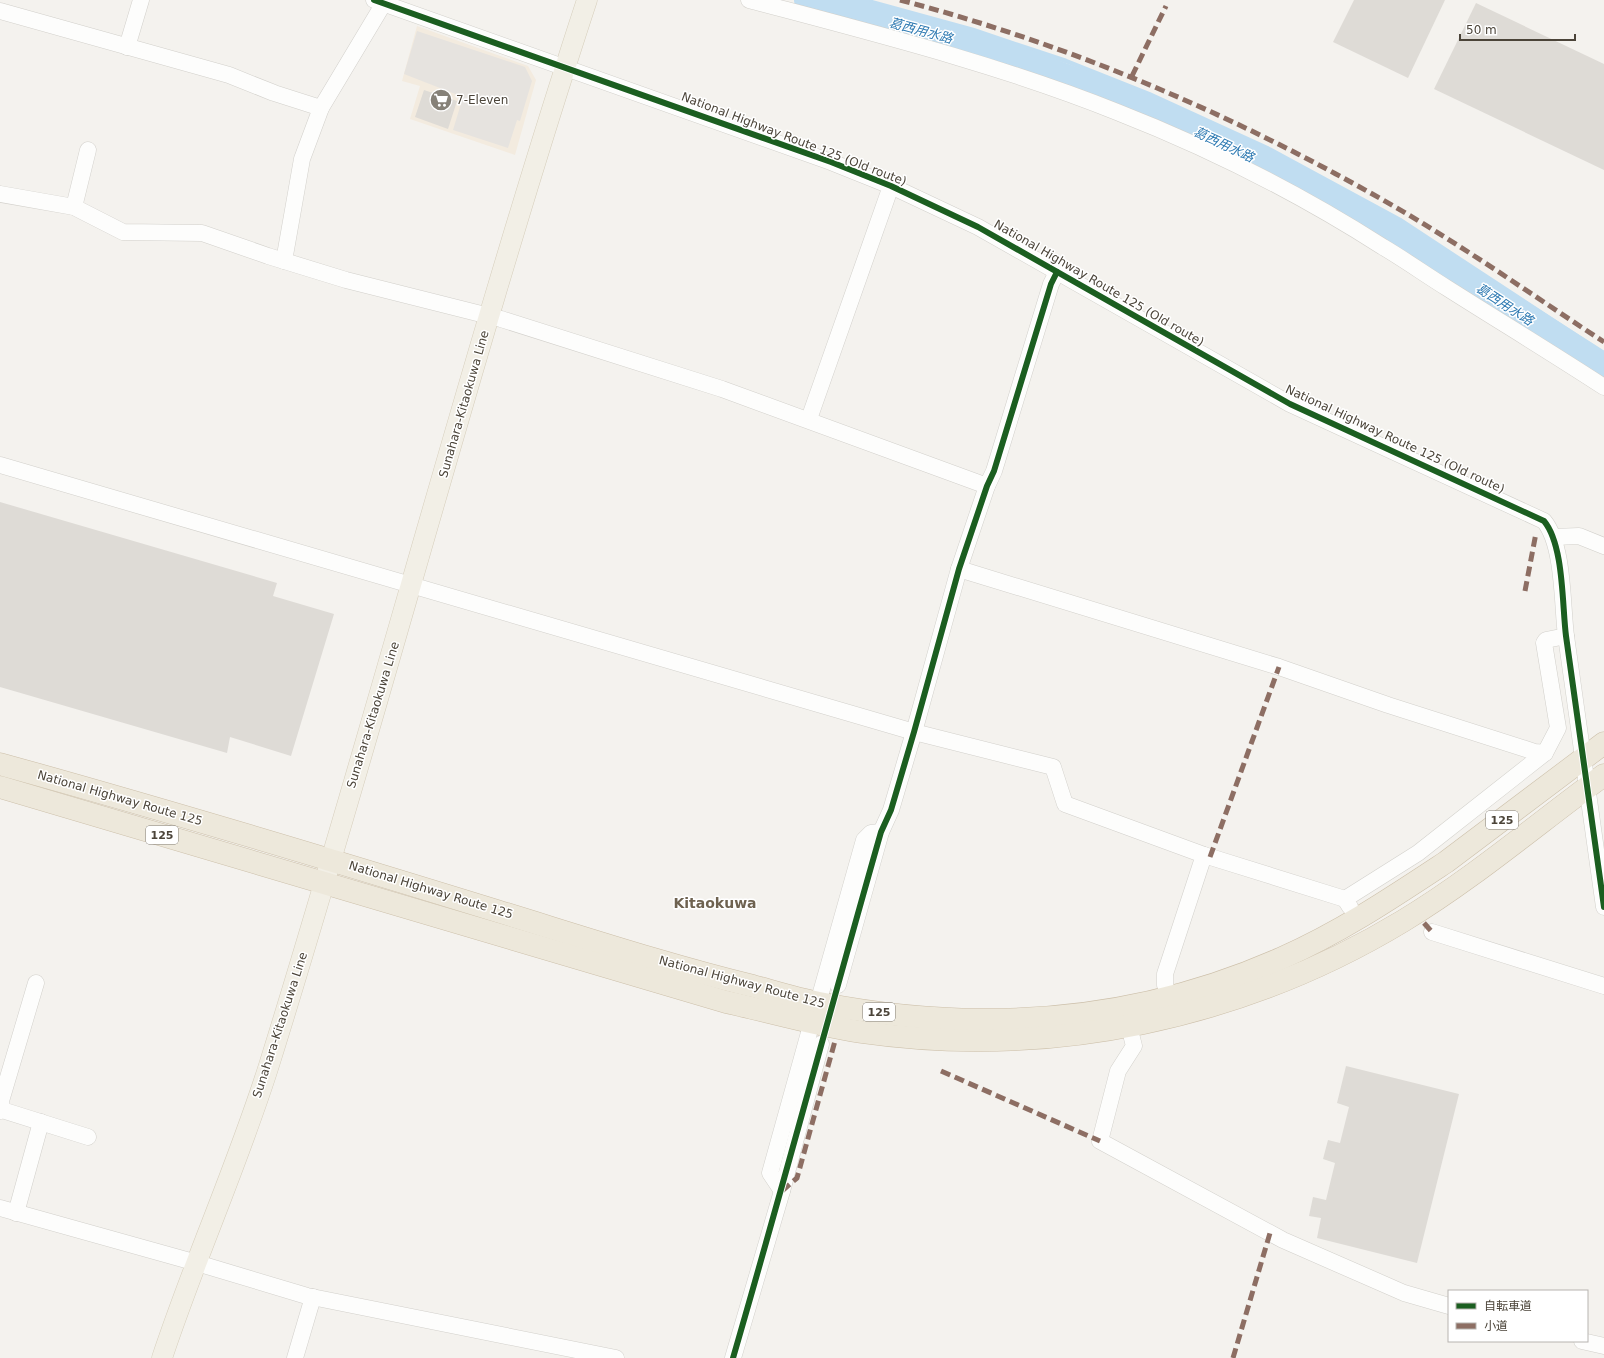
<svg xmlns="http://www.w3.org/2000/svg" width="1604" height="1358" viewBox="0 0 1604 1358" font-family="'DejaVu Sans','Noto Sans JP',sans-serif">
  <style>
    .commercial { fill: #f3ebdf }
    .parking { fill: #e6e3df }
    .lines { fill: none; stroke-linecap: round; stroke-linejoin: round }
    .stream { stroke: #c0ddf1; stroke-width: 4.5 }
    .river { stroke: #c0ddf1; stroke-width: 28 }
    .building { fill: #dedbd6 }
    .minor-casing { stroke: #d2d0cb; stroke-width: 17 }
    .major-casing { stroke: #d6cebb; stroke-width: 21 }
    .highway-casing { stroke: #ccbfa9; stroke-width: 23 }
    .minor { stroke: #fdfdfc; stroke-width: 16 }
    .major { stroke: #f2efe6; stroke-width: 20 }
    .highway { stroke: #ede8db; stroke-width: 22 }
    .quiet { stroke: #8d6e63; stroke-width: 5; stroke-dasharray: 10 5; stroke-linecap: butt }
    .cycleway-casing { stroke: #fff; stroke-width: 8 }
    .cycleway { stroke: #1b5e20; stroke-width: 6 }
    .labels { text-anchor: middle; stroke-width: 3; stroke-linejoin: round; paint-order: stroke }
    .shield { fill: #fff; stroke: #817c74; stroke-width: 1 }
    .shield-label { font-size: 11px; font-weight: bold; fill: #4b4439 }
    .poi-label { font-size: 12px; fill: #4b4439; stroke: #fff; text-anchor: start }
    .street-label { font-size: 12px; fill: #4b4439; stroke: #fff }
    .water-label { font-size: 13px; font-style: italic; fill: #2e7ab2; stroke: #fff }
    .quarter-label { font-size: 14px; font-weight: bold; fill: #6e6250; stroke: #fff }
  </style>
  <rect width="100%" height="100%" fill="#f4f2ee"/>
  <!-- commercial -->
  <polygon class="commercial" points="417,26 528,66 536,80 515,155 410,119 420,86 402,81"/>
  <!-- parking -->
  <polygon class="parking" points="417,31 525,67 532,81 520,121 517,120 508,148 453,130 463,97 404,74"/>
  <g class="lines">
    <!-- stream -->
    <polyline class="stream" points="864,0 973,30 1066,61 1149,94 1267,148 1400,220 1604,354"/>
    <!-- river -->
    <polyline class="river" points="808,0 973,44 1123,99 1203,134 1262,162 1393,233 1604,367"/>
  </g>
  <!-- building -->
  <g class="building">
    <polygon points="1354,0 1445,0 1408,78 1333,42"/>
    <polygon points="1476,3 1604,64 1604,170 1434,89"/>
    <polygon points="424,90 457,101 448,129 415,117"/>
    <polygon points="0,502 277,583 273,596 334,614 291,756 230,737 227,753 0,687"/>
    <polygon points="1346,1066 1459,1094 1417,1263 1317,1238 1321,1218 1309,1216 1313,1197 1326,1200 1335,1163 1323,1159 1328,1140 1340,1143 1349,1107 1337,1103"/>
  </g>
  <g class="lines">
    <!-- minor casing -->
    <g class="minor-casing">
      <g id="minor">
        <path d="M374 0 831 162 891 186 978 227 1290 404 1544 521C1564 545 1562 605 1566 636 1578 727 1591 817 1604 907"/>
        <path d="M749 0C873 33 997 64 1117 112 1209 148 1300 194 1383 247 1405 260 1426 275 1447 288 1499 321 1552 353 1604 387"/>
        <polyline points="0,11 229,75 274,93 321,108"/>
        <polyline points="127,47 141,0"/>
        <polyline points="0,194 74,207 123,232 202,233 268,256 346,280 501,319 722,389 987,486"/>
        <polyline points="74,207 88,150"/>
        <polyline points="284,261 302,159 321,108 384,3"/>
        <polyline points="809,419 891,186"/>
        <polyline points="0,465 914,732 1053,767 1065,804 1204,855 1345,899"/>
        <polyline points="1554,537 1579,536 1604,546"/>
        <polyline points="959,569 1279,667 1388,705 1535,752 1545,753"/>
        <polyline points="1350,907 1345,899 1418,853 1545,753 1558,728 1544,643 1546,640 1566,636"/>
        <polyline points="1432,932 1604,986"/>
        <polyline points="838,985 881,832 891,810 914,732 959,569 987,486 994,471 1051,284 1057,272"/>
        <polyline points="1170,997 1165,985 1165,974 1204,855"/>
        <polyline points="818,1003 864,840 871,833 881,832"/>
        <polyline points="1129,1026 1134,1046 1118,1071 1100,1141 1283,1240 1404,1293 1449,1306"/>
        <polyline points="2,1110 1,1101 36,983"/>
        <polyline points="0,1111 2,1110 88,1137"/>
        <polyline points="782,1191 770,1173 812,1022"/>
        <polyline points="0,1208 197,1263 307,1296 616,1358"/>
        <polyline points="16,1213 41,1122"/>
        <polyline points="1582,1341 1604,1346"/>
        <polyline points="295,1358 313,1297"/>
        <polyline points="733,1358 782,1191 821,1044"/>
      </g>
    </g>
    <!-- major casing -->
    <g class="major-casing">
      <path id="major" d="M162 1358C195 1258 239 1162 270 1062 380 709 472 351 587 0"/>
    </g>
    <!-- highway casing -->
    <g class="highway-casing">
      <g id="highway">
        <path d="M0 764C166 810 332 860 497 911 582 937 667 965 753 986 775 992 797 999 819 1003 978 1034 1134 1024 1282 958 1341 932 1393 897 1446 862L1604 743"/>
        <path d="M0 787 726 1002C771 1012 815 1025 861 1032 1048 1059 1241 1019 1403 921 1474 878 1537 824 1604 775"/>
      </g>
    </g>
    <!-- minor -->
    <use href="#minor" class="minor"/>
    <!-- major -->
    <use href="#major" class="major"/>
    <!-- highway -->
    <use href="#highway" class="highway"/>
    <!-- quiet -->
    <g class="quiet">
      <path d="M900 0C1064 43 1220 109 1367 191 1449 236 1526 291 1604 342"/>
      <polyline points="1132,76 1166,6"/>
      <polyline points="1525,591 1536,533"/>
      <polyline points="1210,857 1279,667"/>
      <polyline points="1424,923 1432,932"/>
      <polyline points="941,1071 1100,1141"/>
      <polyline points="782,1191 797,1178 835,1041"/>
      <polyline points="1233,1358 1270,1233"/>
    </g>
    <!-- cycleway casing -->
    <g class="cycleway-casing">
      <g id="cycleway">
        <path d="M374 0 831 162 891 186 978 227 1290 404 1544 521C1564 545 1562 605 1566 636 1578 727 1591 817 1604 907"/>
        <path d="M733 1358C784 1183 831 1007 881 832L891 810 914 732 959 569 987 486 994 471 1051 284 1057 272"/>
      </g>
    </g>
    <!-- cycleway -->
    <use href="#cycleway" class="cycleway"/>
  </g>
  <!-- icons -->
  <defs>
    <g id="supermarket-disc" transform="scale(1.15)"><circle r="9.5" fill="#868178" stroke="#fff"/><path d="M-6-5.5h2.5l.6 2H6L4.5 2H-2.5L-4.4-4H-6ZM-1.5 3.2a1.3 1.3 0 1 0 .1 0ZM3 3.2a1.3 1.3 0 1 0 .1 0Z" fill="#fff"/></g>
  </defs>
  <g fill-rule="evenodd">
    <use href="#supermarket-disc" x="441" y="100"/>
  </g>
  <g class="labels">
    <!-- shield labels -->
    <g class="shield">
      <rect x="1486" y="811" width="32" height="18" rx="3"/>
      <rect x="146" y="826" width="32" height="18" rx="3"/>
      <rect x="863" y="1003" width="32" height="18" rx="3"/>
    </g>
    <g class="shield-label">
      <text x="1502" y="824">125</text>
      <text x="162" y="839">125</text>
      <text x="879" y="1016">125</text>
    </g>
    <!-- poi labels -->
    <g class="poi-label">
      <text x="456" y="104">7-Eleven</text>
    </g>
    <!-- street labels -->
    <g class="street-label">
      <text transform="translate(794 139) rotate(21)" y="4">National Highway Route 125 (Old route)</text>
      <text transform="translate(1099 283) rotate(30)" y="4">National Highway Route 125 (Old route)</text>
      <text transform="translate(464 404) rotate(-74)" y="4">Sunahara-Kitaokuwa Line</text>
      <text transform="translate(1395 439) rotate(25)" y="4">National Highway Route 125 (Old route)</text>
      <text transform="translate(373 715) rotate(-73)" y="4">Sunahara-Kitaokuwa Line</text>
      <text transform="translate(120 798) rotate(16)" y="4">National Highway Route 125</text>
      <text transform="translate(431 890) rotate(17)" y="4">National Highway Route 125</text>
      <text transform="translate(742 982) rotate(15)" y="4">National Highway Route 125</text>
      <text transform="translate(280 1025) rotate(-72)" y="4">Sunahara-Kitaokuwa Line</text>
    </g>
    <!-- water labels -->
    <g class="water-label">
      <text transform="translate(921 30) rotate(15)" y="5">葛西用水路</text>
      <text transform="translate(1224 144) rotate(25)" y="5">葛西用水路</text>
      <text transform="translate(1505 304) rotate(33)" y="5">葛西用水路</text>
    </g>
    <!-- quarter labels -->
    <g class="quarter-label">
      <text x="715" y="908">Kitaokuwa</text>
    </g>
  </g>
  <!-- legend -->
  <rect x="1448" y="1290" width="140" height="52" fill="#ffffff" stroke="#b7b4b0"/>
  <rect x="1456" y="1303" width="20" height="6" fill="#1b5e20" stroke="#b7b4b0"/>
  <text x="1484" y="1310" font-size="12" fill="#4b4439">自転車道</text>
  <rect x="1456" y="1323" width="20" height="6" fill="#8d6e63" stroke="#b7b4b0"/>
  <text x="1484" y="1330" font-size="12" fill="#4b4439">小道</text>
  <!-- scale -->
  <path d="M1460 34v6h115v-6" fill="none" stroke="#4b4439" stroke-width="2"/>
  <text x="1466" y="34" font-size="12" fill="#4b4439" stroke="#ffffff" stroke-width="3" paint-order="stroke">50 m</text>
</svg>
